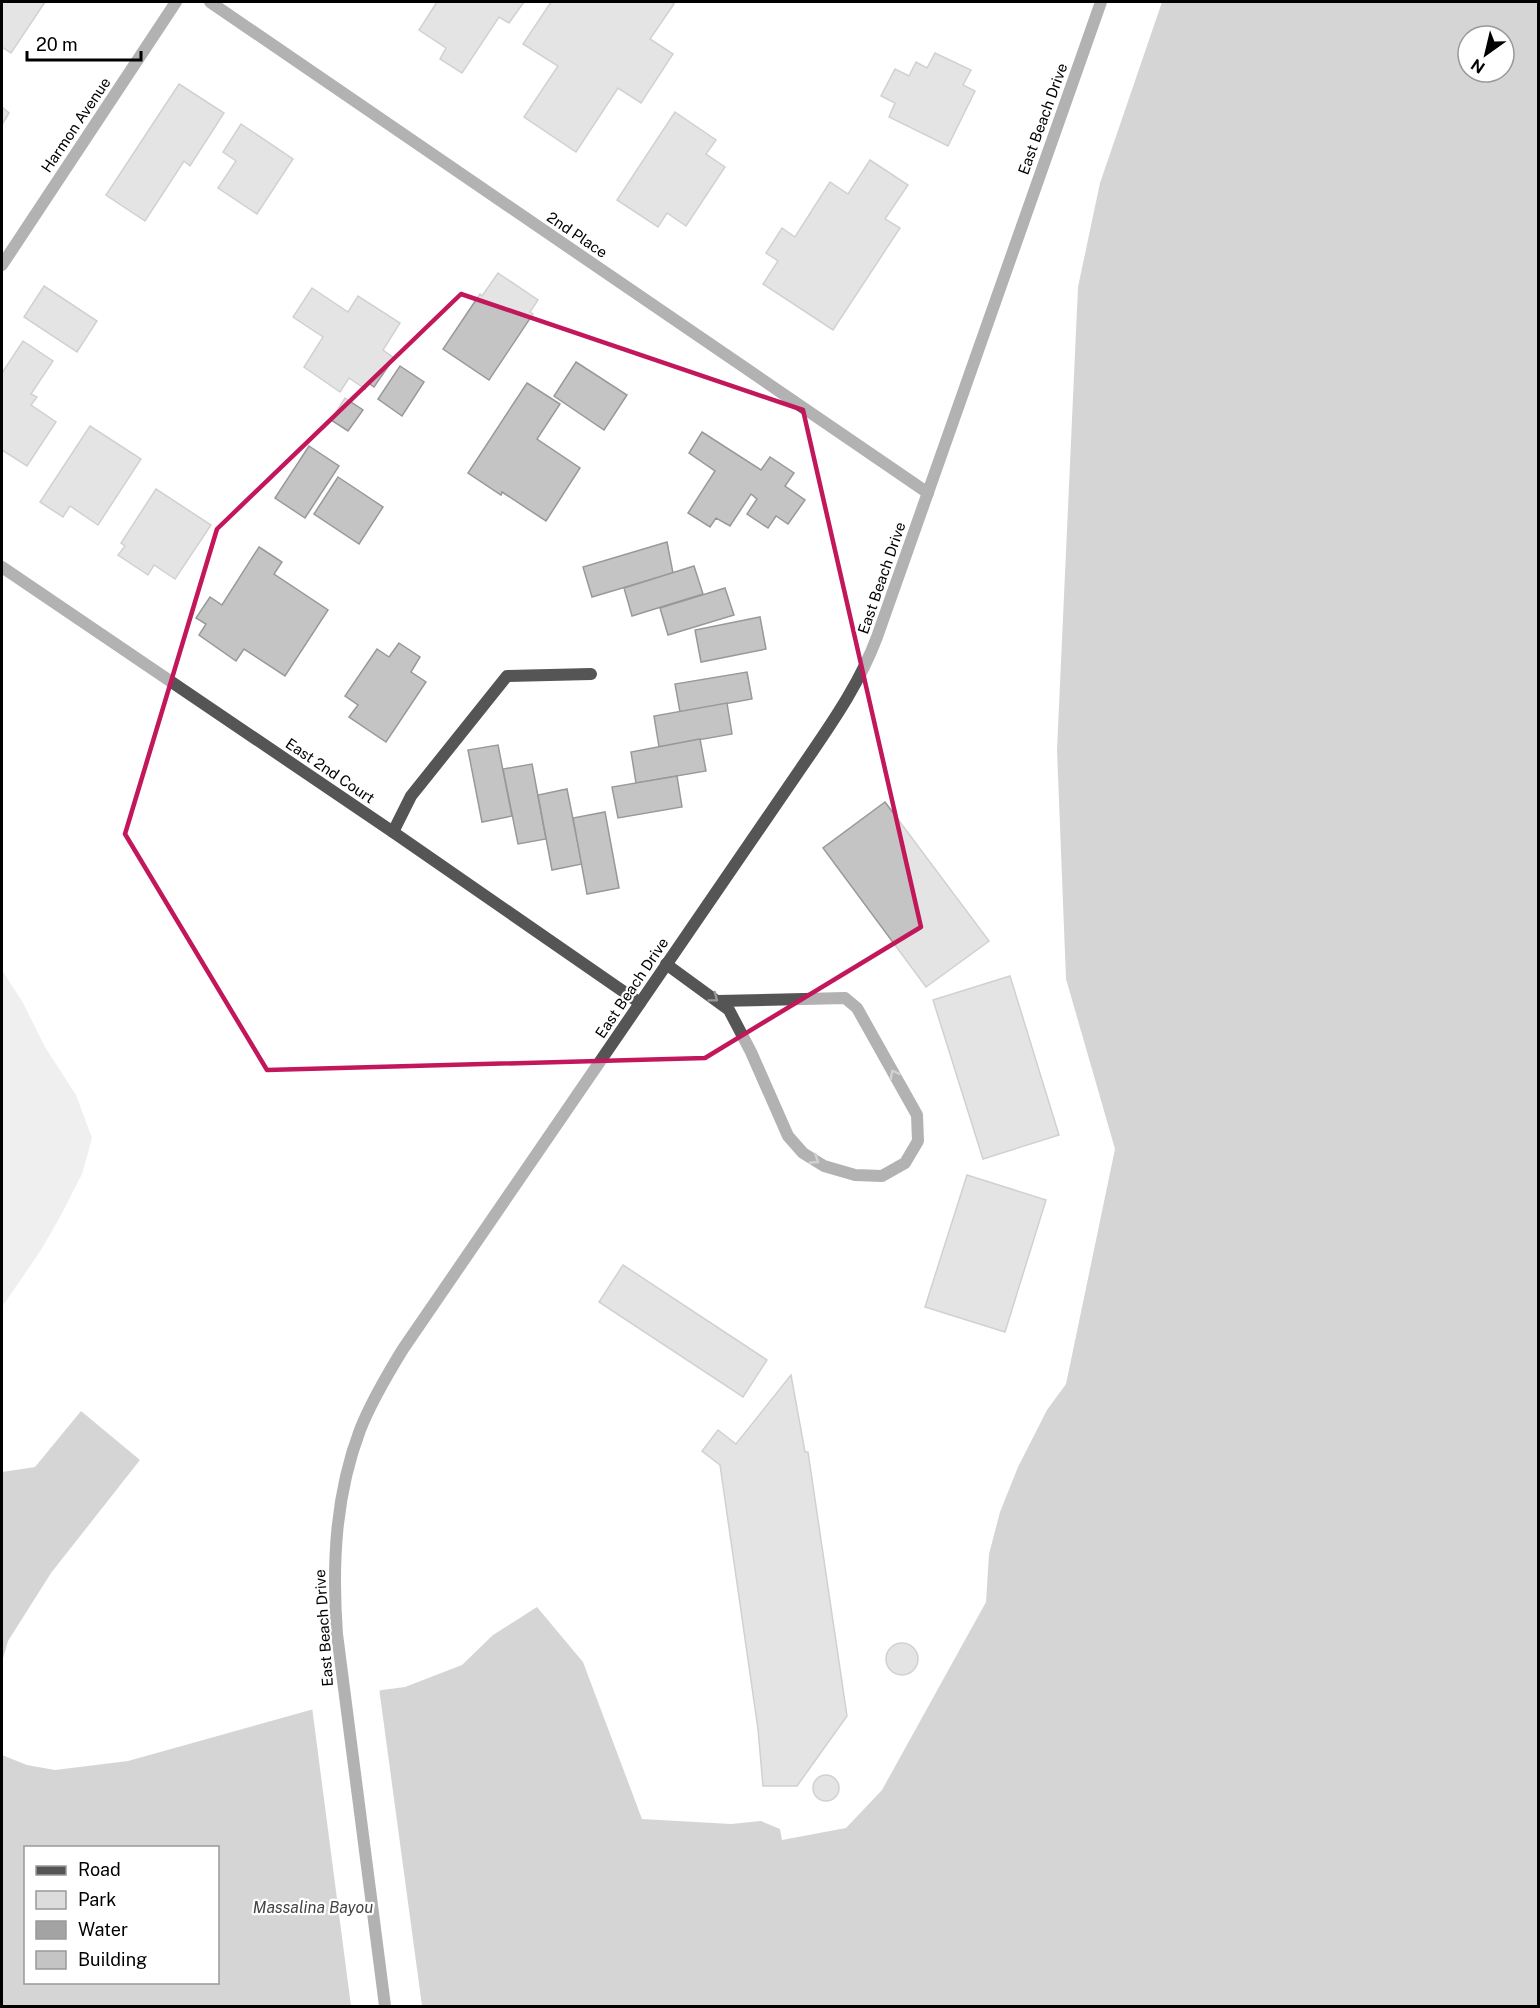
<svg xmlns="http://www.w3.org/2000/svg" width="1540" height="2008" viewBox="0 0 1540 2008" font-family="'Public Sans',sans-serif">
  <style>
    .green { fill: #dcdcdc }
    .water { fill: #a3a3a3; fill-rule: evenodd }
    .pier { fill: #fff }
    .building { fill: #c4c4c4; stroke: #999; stroke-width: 1.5 }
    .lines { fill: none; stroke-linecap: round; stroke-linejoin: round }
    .service { stroke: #555; stroke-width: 12 }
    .minor { stroke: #555; stroke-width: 12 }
    .tertiary { stroke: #555; stroke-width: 12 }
    .oneway { stroke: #999 }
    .marked { fill: none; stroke: #c2185b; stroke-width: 4.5; stroke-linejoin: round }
    .labels { text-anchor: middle; stroke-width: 4.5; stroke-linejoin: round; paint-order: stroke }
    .street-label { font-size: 15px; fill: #000; stroke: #fff }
    .water-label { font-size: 16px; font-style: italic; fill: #444; stroke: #fff }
  </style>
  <rect width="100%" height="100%" fill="#fff"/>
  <!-- green -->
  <polygon class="green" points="2,970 23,1003 45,1047 76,1095 92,1138 82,1174 60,1217 41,1250 2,1307"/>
  <!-- water -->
  <g class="water">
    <path d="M1162 2H1538V2006H2V1755L27 1765 55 1770 128 1761 382 1690 405 1687 462 1665 493 1635 537 1607 583 1662 642 1819 731 1824 761 1821 780 1829 782 1840 846 1828 882 1790 986 1602 989 1554 1000 1512 1018 1467 1047 1410 1066 1384 1115 1149 1066 979 1057 750 1078 287 1100 183ZM1468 36H1504V72H1468ZM26 1848H218V1982H26Z"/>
    <polygon points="81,1411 140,1460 51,1573 8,1641 2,1662 2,1472 35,1467"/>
  </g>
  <!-- pier -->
  <polygon class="pier" points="379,1688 422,2006 351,2006 312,1707"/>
  <!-- building -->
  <g class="building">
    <polygon points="2,2 45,2 11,53 2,47"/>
    <polygon points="437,2 524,2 509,23 499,17 462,73 440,59 446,48 419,30"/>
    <polygon points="551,2 671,2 674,4 650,39 673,54 641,103 618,88 576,152 524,117 558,66 523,44"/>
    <polygon points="935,53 971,70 963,85 975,91 948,146 889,117 895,103 881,96 895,69 909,76 916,62 927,68"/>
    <polygon points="179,84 224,113 190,166 184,161 145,221 106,195"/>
    <polygon points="2,107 9,113 2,125"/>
    <polygon points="675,112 716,140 706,154 725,167 686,226 667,213 658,227 617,200"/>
    <polygon points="241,124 293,159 257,214 218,188 236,161 223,152"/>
    <polygon points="870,160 908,185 885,219 900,228 833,330 763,284 778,261 766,253 782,228 795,237 830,182 848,194"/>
    <polygon points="498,273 538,300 530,312 533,314 489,380 443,349 480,294 482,296"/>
    <polygon points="44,286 97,321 77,352 24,317"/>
    <polygon points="312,288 348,312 358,296 400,323 383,350 394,358 374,387 368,383 365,389 349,378 340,392 304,367 323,337 293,317"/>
    <polygon points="23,341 53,361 31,394 37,397 31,405 56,422 27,466 2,450 2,373"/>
    <polygon points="576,362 627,395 604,430 554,396"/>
    <polygon points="400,366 424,382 402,416 378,399"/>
    <polygon points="527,383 560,404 537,439 580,468 546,521 502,492 501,495 468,473"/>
    <polygon points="345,398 363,410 348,431 331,420"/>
    <polygon points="90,426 141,459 98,525 70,506 63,517 40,502"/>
    <polygon points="702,432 761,470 770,457 794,473 785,486 805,500 788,524 776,516 768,528 747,514 757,499 751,494 730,526 716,518 710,527 688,513 715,471 689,453"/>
    <polygon points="309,446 339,466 305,518 275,498"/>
    <polygon points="338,477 383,507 359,544 314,514"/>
    <polygon points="156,489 211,525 175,579 154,565 148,575 118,555 125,546 121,543"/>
    <polygon points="667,542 673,573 592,597 583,567"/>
    <polygon points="259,547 282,562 274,574 328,610 285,676 244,649 236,661 199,635 206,624 196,618 210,597 222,605"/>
    <polygon points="694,566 703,594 632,616 624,588"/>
    <polygon points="725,588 734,615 668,635 660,608"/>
    <polygon points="760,617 766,649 701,662 695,630"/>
    <polygon points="399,643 420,657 411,672 426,682 386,742 349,717 358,705 345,696 377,649 389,657"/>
    <polygon points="747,672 752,699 680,712 675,684"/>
    <polygon points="727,703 732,734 659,747 654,716"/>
    <polygon points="700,739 706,771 636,783 631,752"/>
    <polygon points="498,745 512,816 482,822 468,750"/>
    <polygon points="532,764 546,839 518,844 503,769"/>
    <polygon points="677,776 682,807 618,818 612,787"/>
    <polygon points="567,789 582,864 552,870 538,795"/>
    <polygon points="885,802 989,941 926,987 823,848"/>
    <polygon points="605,812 619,888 587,894 573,818"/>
    <polygon points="1010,976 1059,1135 983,1159 933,1000"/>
    <polygon points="967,1175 1046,1200 1005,1332 925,1307"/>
    <polygon points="623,1265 767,1360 743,1397 599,1302"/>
    <polygon points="791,1375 805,1452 808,1452 847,1716 797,1786 763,1786 758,1729 720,1465 702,1451 718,1430 736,1444"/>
    <circle cx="902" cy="1659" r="16"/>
    <circle cx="826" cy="1788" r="13"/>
  </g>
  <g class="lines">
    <!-- service -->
    <g class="service">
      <polyline points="393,832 411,796 507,676 591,674"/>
      <polyline points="666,964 729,1010 751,1052 788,1136 803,1153 824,1166 855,1175 882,1176 905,1163 918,1141 917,1115 857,1008 845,998 718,1001"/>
    </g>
    <!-- minor -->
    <g class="minor">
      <polyline points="210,2 928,493"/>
      <polyline points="2,265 176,2"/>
      <polyline points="2,567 393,832 640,1003"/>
    </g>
    <!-- tertiary -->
    <path class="tertiary" d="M385 2006 337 1634C332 1565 335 1496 360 1430 371 1402 387 1375 403 1349L810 755C836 717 861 680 877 637L1101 2"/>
  </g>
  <!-- one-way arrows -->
  <defs><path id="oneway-chevron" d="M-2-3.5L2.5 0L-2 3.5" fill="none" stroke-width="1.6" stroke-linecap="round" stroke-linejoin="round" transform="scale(1.5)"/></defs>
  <g class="oneway">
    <use href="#oneway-chevron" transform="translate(714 998) rotate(37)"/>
    <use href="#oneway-chevron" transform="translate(894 1074) rotate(-119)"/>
    <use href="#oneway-chevron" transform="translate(815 1160) rotate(33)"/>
  </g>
  <!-- marked area -->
  <path d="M0 0H1540V2008H0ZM461 294 803 410 921 927 705 1058 267 1070 125 834 217 529Z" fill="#fff" fill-opacity=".55" fill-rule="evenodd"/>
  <path class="marked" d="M461 294 803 410 921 927 705 1058 267 1070 125 834 217 529Z"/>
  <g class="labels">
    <!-- street labels -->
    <g class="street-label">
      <text transform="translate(1043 119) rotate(-70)" y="5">East Beach Drive</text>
      <text transform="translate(76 125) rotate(-56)" y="5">Harmon Avenue</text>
      <text transform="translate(577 235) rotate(34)" y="5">2nd Place</text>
      <text transform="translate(882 578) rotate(-71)" y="5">East Beach Drive</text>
      <text transform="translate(330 771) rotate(34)" y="5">East 2nd Court</text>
      <text transform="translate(632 988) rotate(-56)" y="5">East Beach Drive</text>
      <text transform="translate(324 1628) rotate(-94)" y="5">East Beach Drive</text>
    </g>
    <!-- water labels -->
    <g class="water-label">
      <text x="313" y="1913">Massalina Bayou</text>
    </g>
  </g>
  <!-- border -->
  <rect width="1540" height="2008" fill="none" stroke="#000000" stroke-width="6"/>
  <!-- legend -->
  <rect x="24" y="1846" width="195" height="138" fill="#ffffff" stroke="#999999" stroke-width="1.5"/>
  <rect x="36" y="1866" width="30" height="9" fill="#555555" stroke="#999999" stroke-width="1.5"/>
  <text x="78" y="1876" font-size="18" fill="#000000">Road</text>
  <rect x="36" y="1891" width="30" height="18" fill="#dcdcdc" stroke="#999999" stroke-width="1.5"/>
  <text x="78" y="1906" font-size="18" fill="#000000">Park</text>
  <rect x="36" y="1921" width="30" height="18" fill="#a3a3a3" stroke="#999999" stroke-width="1.5"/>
  <text x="78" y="1936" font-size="18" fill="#000000">Water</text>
  <rect x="36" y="1951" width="30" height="18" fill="#c4c4c4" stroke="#999999" stroke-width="1.5"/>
  <text x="78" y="1966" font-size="18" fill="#000000">Building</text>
  <!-- north arrow -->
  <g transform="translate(1486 54) rotate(214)"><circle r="28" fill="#ffffff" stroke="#999999" stroke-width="1.5"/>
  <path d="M0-4.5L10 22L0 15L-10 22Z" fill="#000000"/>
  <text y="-9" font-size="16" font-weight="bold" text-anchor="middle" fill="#000000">N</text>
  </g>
  <!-- scale -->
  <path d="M27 51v9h114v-9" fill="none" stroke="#000000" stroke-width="3"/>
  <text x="36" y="51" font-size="18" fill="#000000" stroke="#ffffff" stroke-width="4.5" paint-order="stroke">20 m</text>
</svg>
